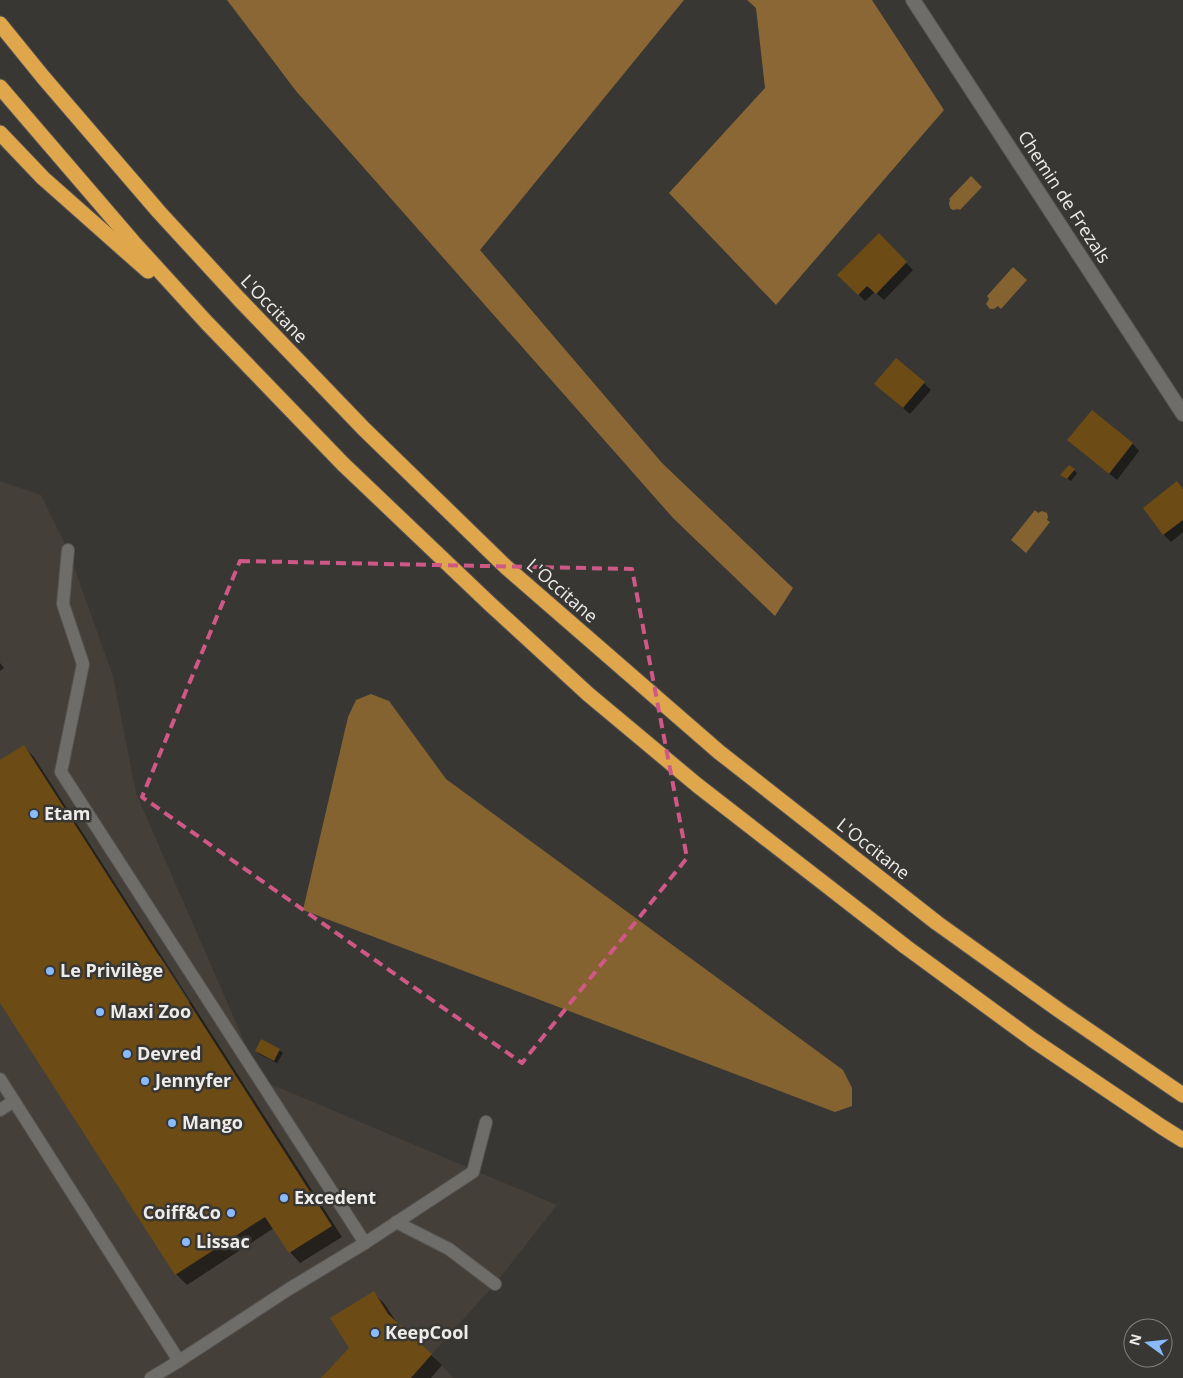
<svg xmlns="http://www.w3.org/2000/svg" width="1183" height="1378" viewBox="0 0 1183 1378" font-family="'Open Sans',sans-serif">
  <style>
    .built { fill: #443f38 }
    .forest { fill: #8a6734 }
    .water { fill: #856330 }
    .shadow { fill: #0007; fill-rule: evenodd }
    .building { fill: #6c4b15 }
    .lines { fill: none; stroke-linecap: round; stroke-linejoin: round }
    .service-casing { stroke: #555452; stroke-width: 14 }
    .minor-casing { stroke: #555452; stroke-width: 16 }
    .motorway-casing { stroke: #555452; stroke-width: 17 }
    .service { stroke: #6f6d6a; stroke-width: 12 }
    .minor { stroke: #6f6d6a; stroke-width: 14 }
    .motorway { stroke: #e0a64c; stroke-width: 15 }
    .marked { fill: none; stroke: #cf5886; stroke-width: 4; stroke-dasharray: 10 6; stroke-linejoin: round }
    .poi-dot { fill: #89bafc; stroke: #383734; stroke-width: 2 }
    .labels { text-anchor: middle; stroke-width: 5; stroke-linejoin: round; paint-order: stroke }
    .street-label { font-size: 18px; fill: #edeceb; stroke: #383734 }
    .poi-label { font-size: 18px; font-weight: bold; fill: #edeceb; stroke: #383734; text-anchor: start }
  </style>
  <rect width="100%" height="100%" fill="#383734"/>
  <!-- built -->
  <polygon class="built" points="0,481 41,495 68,550 113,676 136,793 261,1080 557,1205 495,1284 432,1354 453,1378 0,1378"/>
  <!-- forest -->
  <g class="forest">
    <polygon points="227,0 684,0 480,250 662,463 793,588 775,616 673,518 296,91"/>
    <polygon points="747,0 872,0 944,110 776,305 669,193 765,88 756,8"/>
  </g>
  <!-- water -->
  <g class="water">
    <polygon points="971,176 982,187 960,210 958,209 953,210 950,208 949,203 950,200 949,199"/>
    <polygon points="1013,267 1027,280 1001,309 998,306 994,309 990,309 986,304 989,299 987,296"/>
    <polygon points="1035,510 1038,513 1042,511 1047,513 1048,517 1047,520 1050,522 1026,553 1011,540"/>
    <polygon points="371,694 389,701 446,779 843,1070 852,1088 852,1106 835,1112 303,910 348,717 356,700"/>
  </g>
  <!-- shadow -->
  <g class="shadow">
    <polygon points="879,235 913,270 884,300 875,292 865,301 839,275"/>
    <polygon points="924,383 931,390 910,414 882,390"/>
    <polygon points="1092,412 1133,444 1139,451 1117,480 1076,447"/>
    <polygon points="1074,470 1077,473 1071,481 1062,475"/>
    <polygon points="1177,483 1183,489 1183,532 1171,542 1164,535 1145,508"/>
    <polygon points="0,663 4,668 0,671"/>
    <path d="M23 746 34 757 342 1237 300 1263 290 1252 274 1228 187 1285 176 1274 0 1001V761ZM157 956H160L190 1002 188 1004Z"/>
    <polygon points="279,1050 283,1053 277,1063 259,1054 256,1051"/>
    <polygon points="373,1293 384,1303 397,1323 442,1365 431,1378 323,1378 351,1348"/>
  </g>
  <!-- building -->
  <g class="building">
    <polygon points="879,233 907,262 876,294 867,286 858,295 837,275"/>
    <polygon points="896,358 925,382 903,408 874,384"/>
    <polygon points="1092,410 1133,443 1109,474 1067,440"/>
    <polygon points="1069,465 1075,469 1067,479 1060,475"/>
    <polygon points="1177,481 1183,489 1183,520 1163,535 1143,508"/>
    <polygon points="24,745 332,1226 289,1253 265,1217 175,1275 0,1003 0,760"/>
    <polygon points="261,1039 280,1049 274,1061 255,1051"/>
    <polygon points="374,1291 388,1314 432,1354 411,1378 321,1378 349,1348 330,1318"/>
  </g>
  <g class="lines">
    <!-- service casing -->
    <g class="service-casing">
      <g id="service">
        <polyline points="68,550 63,604 83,664 61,772 365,1243"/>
        <polyline points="0,1079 179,1361"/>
        <polyline points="0,1110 14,1101"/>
        <polyline points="396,1222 449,1249 495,1284"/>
        <polyline points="151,1378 179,1361 289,1289 365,1243 473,1172 486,1122"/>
      </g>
    </g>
    <!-- minor casing -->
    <g class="minor-casing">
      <polyline id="minor" points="913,0 1183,414"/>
    </g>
    <!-- motorway casing -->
    <g class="motorway-casing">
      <g id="motorway">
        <polyline points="0,24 43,77 159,212 239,299 364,429 506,567 719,752 937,923 1063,1013 1183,1095"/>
        <polyline points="0,87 134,243 207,323 343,464 490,604 588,694 697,785 906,947 1033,1040 1162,1127 1183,1140"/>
        <polyline points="0,133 43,178 148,271"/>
      </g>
    </g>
    <!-- service -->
    <use href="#service" class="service"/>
    <!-- minor -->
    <use href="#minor" class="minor"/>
    <!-- motorway -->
    <use href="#motorway" class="motorway"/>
  </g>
  <!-- marked area -->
  <path class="marked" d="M240 561 632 569 687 858 522 1063 142 797Z"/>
  <!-- markers -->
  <g class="poi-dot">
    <circle cx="34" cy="814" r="5"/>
    <circle cx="50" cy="971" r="5"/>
    <circle cx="100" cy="1012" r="5"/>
    <circle cx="127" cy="1054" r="5"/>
    <circle cx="145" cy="1081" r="5"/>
    <circle cx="172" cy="1123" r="5"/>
    <circle cx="284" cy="1198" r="5"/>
    <circle cx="231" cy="1213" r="5"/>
    <circle cx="186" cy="1242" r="5"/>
    <circle cx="375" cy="1333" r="5"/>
  </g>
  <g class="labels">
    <!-- street labels -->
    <g class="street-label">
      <text transform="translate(1064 197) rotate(57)" y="6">Chemin de Frezals</text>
      <text transform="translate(274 309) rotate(46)" y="6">L'Occitane</text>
      <text transform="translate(562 591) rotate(41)" y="6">L'Occitane</text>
      <text transform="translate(873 849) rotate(38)" y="6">L'Occitane</text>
    </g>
    <!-- poi labels -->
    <g class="poi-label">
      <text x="44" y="820">Etam</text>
      <text x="60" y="977">Le Privilège</text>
      <text x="110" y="1018">Maxi Zoo</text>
      <text x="137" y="1060">Devred</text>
      <text x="155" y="1087">Jennyfer</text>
      <text x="182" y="1129">Mango</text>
      <text x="294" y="1204">Excedent</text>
      <text x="221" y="1219" text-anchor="end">Coiff&amp;Co</text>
      <text x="196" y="1248">Lissac</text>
      <text x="385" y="1339">KeepCool</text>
    </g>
  </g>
  <!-- north arrow -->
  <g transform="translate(1148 1343) rotate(285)"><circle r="24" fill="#383734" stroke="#807f7d"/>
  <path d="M0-4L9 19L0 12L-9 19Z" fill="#89bafc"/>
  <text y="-8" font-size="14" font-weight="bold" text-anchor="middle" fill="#edeceb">N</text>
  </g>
</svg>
